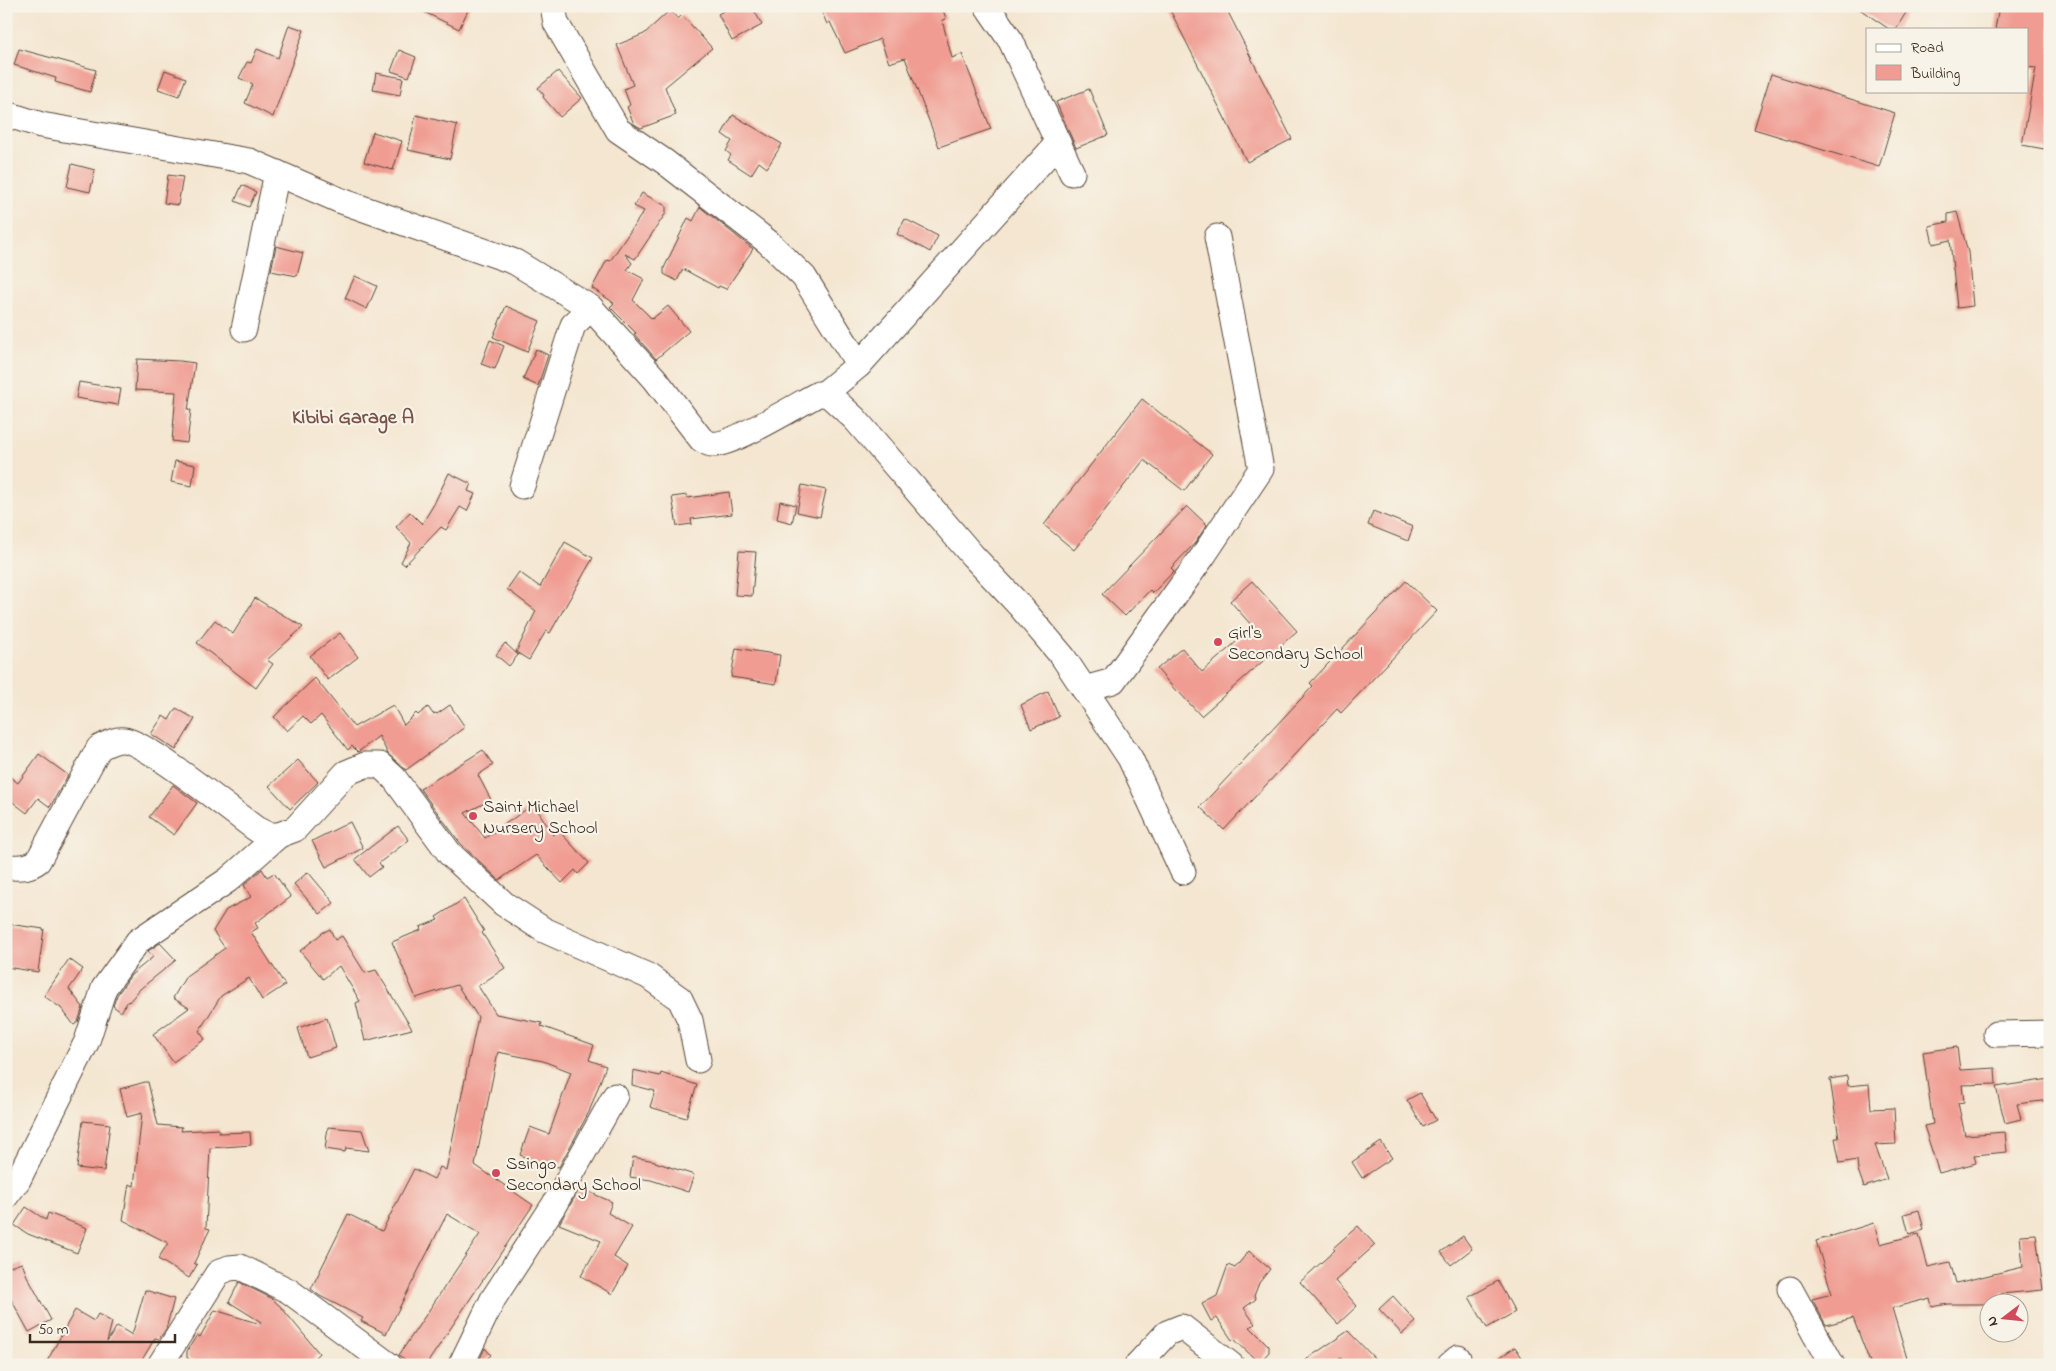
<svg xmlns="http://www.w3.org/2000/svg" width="2056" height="1371" viewBox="0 0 2056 1371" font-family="'Indie Flower',sans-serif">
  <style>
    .building { fill: #f09c92 }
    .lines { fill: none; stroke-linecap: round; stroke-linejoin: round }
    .minor-casing { stroke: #574639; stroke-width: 27 }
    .minor { stroke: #fff; stroke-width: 25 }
    .poi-dot { fill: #d1495b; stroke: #f7f3e8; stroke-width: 2 }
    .labels { text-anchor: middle; stroke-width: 4.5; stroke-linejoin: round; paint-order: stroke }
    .poi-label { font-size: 18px; fill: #3b2a1e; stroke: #f7f3e8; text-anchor: start }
    .quarter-label { font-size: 20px; font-weight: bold; fill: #7a5247; stroke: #f7f3e8 }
  </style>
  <rect width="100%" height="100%" fill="#f7f3e8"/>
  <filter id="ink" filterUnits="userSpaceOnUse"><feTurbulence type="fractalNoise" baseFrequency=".02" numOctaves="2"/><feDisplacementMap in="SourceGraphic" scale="10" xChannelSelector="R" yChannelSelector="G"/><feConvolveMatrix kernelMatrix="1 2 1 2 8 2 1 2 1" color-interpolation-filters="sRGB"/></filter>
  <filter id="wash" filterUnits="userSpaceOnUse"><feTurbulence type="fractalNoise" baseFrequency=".0096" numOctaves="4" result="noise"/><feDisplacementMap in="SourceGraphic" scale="20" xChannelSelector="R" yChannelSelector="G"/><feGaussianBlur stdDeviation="1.12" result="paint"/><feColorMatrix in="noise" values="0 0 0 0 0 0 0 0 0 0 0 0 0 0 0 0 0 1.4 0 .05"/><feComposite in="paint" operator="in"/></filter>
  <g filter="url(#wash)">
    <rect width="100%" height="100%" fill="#f4e6d0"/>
    <g id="blocks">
      <!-- building -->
      <g class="building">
        <polygon points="412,6 470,6 459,29"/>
        <polygon points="733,6 752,6 762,25 732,41 718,14"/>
        <polygon points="819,6 942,6 946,19 942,20 952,58 962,54 991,129 939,147 905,58 889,63 880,39 845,53 830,22 827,24"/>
        <polygon points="1168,6 1225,6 1292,139 1247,162"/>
        <polygon points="1855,6 1910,6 1896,29 1889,29"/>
        <polygon points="1999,6 2050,6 2050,150 2022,145 2036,68 2027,67 2027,29 1995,29"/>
        <polygon points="670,10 678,19 682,15 712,48 665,87 676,115 641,128 634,124 627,107 630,105 624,89 633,85 617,45 644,34"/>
        <polygon points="289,25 304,30 273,117 245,103 253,84 239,78 247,62 251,63 257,49 278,58"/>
        <polygon points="19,49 96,70 90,92 55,82 56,78 14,65"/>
        <polygon points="399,50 416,57 409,77 391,71"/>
        <polygon points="165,70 186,78 179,96 158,89"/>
        <polygon points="558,71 582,98 560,117 543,97 544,95 538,88"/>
        <polygon points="376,73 403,78 400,95 373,90"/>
        <polygon points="1771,74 1895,113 1879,167 1754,129"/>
        <polygon points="1089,89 1108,135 1076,148 1056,102"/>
        <polygon points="416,115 457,125 450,159 408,150"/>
        <polygon points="733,115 782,144 767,168 759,162 751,175 728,160 731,155 726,151 732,141 722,134"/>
        <polygon points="373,132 402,141 393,170 364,162"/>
        <polygon points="72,164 95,170 90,192 67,187"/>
        <polygon points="168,175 183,177 178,205 164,203"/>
        <polygon points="242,185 256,192 249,207 235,201"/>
        <polygon points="642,193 666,206 666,213 635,259 625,254 632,263 627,270 644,279 633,300 652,319 668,306 689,331 656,359 634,334 636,333 610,307 614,303 592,288 607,260 610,261 644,211 634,206"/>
        <polygon points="700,207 753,249 726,289 719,286 718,288 683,269 677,281 664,274 664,268 688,218 693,221"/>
        <polygon points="1957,212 1968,252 1973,306 1957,308 1950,240 1933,244 1929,226 1948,222 1948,214"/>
        <polygon points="905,219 938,236 930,252 897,234"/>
        <polygon points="276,246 303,253 297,276 271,271"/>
        <polygon points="355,276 377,286 367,309 345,298"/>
        <polygon points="506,306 540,321 527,352 493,337"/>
        <polygon points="490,340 504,346 495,369 481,364"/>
        <polygon points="536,349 548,355 538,386 523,379"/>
        <polygon points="137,359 180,361 195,363 188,410 191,410 187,443 172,441 176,392 135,390"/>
        <polygon points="79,382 121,389 118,405 76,398"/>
        <polygon points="1142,399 1212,454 1184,491 1144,460 1074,550 1044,525"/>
        <polygon points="175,461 195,465 192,486 171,482"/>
        <polygon points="449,473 471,484 468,491 475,494 467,511 460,507 446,530 441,527 405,565 401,562 411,543 396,527 410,512 422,524 434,504"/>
        <polygon points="802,485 826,490 820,517 797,512"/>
        <polygon points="729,492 732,514 691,519 692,524 677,526 672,497 687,495 688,498"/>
        <polygon points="780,501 796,505 792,523 777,519"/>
        <polygon points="1187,506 1207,525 1195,543 1171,568 1174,571 1153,593 1150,590 1125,616 1102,594"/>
        <polygon points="1373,511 1413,527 1408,541 1368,525"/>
        <polygon points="565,542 593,558 550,633 546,631 529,660 516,652 536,611 507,589 519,572 540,587"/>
        <polygon points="739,551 756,552 752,596 735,595"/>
        <polygon points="1252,581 1297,631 1201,716 1178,691 1177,692 1157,669 1182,648 1202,672 1253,627 1230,601"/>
        <polygon points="1406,581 1437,611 1341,713 1337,709 1224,830 1200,807 1313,686 1310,683"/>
        <polygon points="255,598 303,627 267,660 273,664 256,688 197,643 215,620 233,634"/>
        <polygon points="340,633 358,657 328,680 310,656"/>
        <polygon points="505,643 518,655 509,666 496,655"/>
        <polygon points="736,648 780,655 776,684 731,677"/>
        <polygon points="315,678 354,727 393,705 404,725 416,713 418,715 428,707 433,714 436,713 437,714 450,705 465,727 406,770 388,754 379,736 358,752 352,746 348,750 321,715 311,724 303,716 287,731 274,717"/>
        <polygon points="1048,691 1059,717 1031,729 1021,705"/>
        <polygon points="176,708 195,719 176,750 151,734 163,716 169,720"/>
        <polygon points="483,750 493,765 478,775 491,800 465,813 485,838 534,804 553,835 558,830 589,863 578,874 575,870 562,883 536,855 499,880 461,844 420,789"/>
        <polygon points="39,754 68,775 50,807 38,798 27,813 6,797 6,774 18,783"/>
        <polygon points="298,760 318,782 290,809 269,786"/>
        <polygon points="173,785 197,803 174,835 149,817"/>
        <polygon points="350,822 363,848 326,867 312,841"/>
        <polygon points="398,826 409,840 379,863 382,867 369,877 355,859"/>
        <polygon points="262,869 267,877 274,873 291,897 255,923 258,928 251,932 285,985 262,1000 249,978 221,996 199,1031 205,1039 173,1062 153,1034 189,1008 173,998 186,976 225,948 213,931 226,910 251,897 244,885"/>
        <polygon points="308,872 334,903 320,914 294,884"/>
        <polygon points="464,899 484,931 482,933 505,968 478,986 496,1014 542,1023 541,1026 594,1045 589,1060 606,1066 589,1112 559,1167 545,1165 520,1155 530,1127 549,1134 571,1072 543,1061 498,1052 475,1165 533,1205 426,1365 412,1365 399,1355 480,1234 447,1214 386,1334 361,1321 363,1318 320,1296 311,1289 348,1214 382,1231 414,1169 434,1179 440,1167 446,1170 478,1017 457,985 416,998 392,942 421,930 420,927 438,920 436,917"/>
        <polygon points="8,924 44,929 38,972 6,967"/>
        <polygon points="330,929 335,940 342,936 365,973 376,970 412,1029 365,1041 356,1003 360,1001 339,966 323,979 300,951 322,933"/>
        <polygon points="160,943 176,960 140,989 129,1002 128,1001 121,1012 113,1006 117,995 131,975 153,957 148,951"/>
        <polygon points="69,959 83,969 69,989 83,1007 78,1022 74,1025 61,1008 44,996"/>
        <polygon points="327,1018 336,1048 307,1057 298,1028"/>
        <polygon points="1957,1047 1960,1070 1995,1068 1996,1084 1962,1085 1964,1102 1958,1103 1965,1135 2005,1132 2007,1152 1974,1155 1976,1163 1939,1173 1924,1126 1933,1124 1923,1052"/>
        <polygon points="633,1070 660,1076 661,1073 697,1085 686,1118 650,1107 655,1091 632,1085"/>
        <polygon points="1847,1076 1848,1086 1869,1084 1871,1109 1894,1108 1896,1144 1875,1145 1887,1179 1864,1187 1858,1170 1857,1160 1840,1163 1835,1138 1839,1138 1830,1079"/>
        <polygon points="2050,1079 2050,1100 2017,1104 2021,1119 2005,1123 1996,1087"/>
        <polygon points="145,1082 148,1082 158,1125 182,1127 181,1131 219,1129 219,1133 250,1132 251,1145 210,1148 206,1228 210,1229 194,1263 197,1265 189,1278 158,1259 168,1243 123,1220 129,1184 134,1186 142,1113 127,1117 120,1089"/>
        <polygon points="1420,1093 1436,1120 1423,1127 1407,1100"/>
        <polygon points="83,1121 110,1124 104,1171 77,1168"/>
        <polygon points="328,1127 362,1130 369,1151 346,1148 345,1152 325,1149"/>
        <polygon points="1381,1142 1392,1158 1362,1178 1352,1162"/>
        <polygon points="633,1157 655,1161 655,1162 694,1175 688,1192 651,1180 630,1177"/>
        <polygon points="580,1188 612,1202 608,1213 632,1227 614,1257 628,1266 612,1294 581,1276 601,1241 559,1224"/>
        <polygon points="26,1207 46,1220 48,1213 87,1228 77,1253 28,1234 14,1225"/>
        <polygon points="1919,1210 1924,1230 1909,1234 1904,1214"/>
        <polygon points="1874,1223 1880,1244 1919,1234 1928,1267 1950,1262 1956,1283 2023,1267 2020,1235 2036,1234 2043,1290 2001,1294 2003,1304 1948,1304 1932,1307 1930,1298 1892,1308 1909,1365 1871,1365 1853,1318 1826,1325 1812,1299 1832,1294 1816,1241"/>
        <polygon points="1358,1226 1375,1245 1335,1281 1357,1306 1338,1324 1300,1282 1335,1250 1333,1248"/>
        <polygon points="1463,1236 1472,1249 1451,1265 1441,1252"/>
        <polygon points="1249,1251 1270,1269 1259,1283 1254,1296 1256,1299 1244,1308 1255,1324 1250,1327 1269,1346 1269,1352 1259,1363 1234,1339 1232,1340 1217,1318 1211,1321 1202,1304 1217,1296 1228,1265 1235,1268"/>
        <polygon points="22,1263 27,1276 51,1320 29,1332 6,1290 6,1268"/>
        <polygon points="1498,1281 1515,1312 1487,1328 1469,1297"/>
        <polygon points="239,1282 271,1298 281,1307 319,1353 308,1365 199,1365 187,1358 187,1351 197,1335 200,1337 215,1310 260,1324 261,1322 229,1302"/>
        <polygon points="145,1290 174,1299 166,1329 159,1339 155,1338 139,1365 45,1365 75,1310 94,1321 98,1314 112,1322 107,1342 117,1326 132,1335"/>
        <polygon points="1393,1296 1416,1322 1402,1334 1379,1309"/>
        <polygon points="1348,1331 1381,1365 1345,1365 1341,1358 1331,1365 1298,1365"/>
        <polygon points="1515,1347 1527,1365 1489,1365"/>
        <polygon points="485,1348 491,1355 480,1365 477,1365"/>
      </g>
    </g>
  </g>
  <g filter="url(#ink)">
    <use href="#blocks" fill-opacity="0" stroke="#574639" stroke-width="1"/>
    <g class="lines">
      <!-- minor casing -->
      <g class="minor-casing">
        <g id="minor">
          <polyline points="553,6 556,23 618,130 665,162 768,242 804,277 859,365"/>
          <polyline points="987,6 1011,41 1072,173"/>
          <path d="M6 114 41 125 249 161 339 200 515 262 591 308 655 379 701 439C704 441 709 444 712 444 729 447 799 404 818 394H824L830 396 855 419 972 555 1020 606 1063 657 1130 758 1183 872"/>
          <polyline points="244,329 277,173"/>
          <polyline points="824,394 859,365 1058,143"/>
          <polyline points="522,486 573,325 591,308"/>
          <polyline points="1084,689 1113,681 1203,556 1261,469 1217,237"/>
          <path d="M6 867C19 867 27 869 38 861L99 748C107 744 115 739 124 740 146 742 233 812 256 829L268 835H279L295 829 346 773 365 765H380L394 778 450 854 504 904 544 930 648 976 680 999 690 1020 698 1060"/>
          <polyline points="1996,1034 2050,1033"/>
          <polyline points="6,1196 18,1180 87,1041 104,988 138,941 228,880 279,835"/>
          <polyline points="1790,1289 1832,1365"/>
          <polyline points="160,1365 218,1273 229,1268 240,1267 289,1291 389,1365"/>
          <polyline points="461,1365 493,1299 554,1205 615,1096"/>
          <polyline points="1137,1365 1167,1333 1182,1327 1231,1365"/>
          <polyline points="1450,1365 1458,1358"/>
        </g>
      </g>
      <!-- minor -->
      <use href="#minor" class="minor"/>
    </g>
  </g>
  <!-- markers -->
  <g class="poi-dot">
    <circle cx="1218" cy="642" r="5"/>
    <circle cx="473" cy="816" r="5"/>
    <circle cx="496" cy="1173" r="5"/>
  </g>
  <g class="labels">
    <!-- poi labels -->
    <g class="poi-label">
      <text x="1228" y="638">Girl's<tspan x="1228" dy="21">Secondary School</tspan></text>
      <text x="483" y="812">Saint Michael<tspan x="483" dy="21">Nursery School</tspan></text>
      <text x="506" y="1169">Ssingo<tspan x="506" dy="21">Secondary School</tspan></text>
    </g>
    <!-- quarter labels -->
    <g class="quarter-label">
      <text x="353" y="423">Kibibi Garage A</text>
    </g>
  </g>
  <!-- margin -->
  <rect width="2056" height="1371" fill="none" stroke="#f7f3e8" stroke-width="25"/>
  <!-- legend -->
  <rect x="1866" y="28" width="162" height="65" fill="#f7f3e8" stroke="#aca397"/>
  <rect x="1876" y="44" width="25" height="8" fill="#ffffff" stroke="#aca397"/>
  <text x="1911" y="52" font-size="15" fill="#3b2a1e">Road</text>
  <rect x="1876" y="65" width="25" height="15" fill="#f09c92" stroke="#aca397"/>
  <text x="1911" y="78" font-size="15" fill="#3b2a1e">Building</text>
  <!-- north arrow -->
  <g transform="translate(2004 1318) rotate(254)"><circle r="24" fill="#f7f3e8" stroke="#aca397"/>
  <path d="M0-4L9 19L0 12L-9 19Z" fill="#d1495b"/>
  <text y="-8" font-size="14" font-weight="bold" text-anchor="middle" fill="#3b2a1e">N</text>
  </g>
  <!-- scale -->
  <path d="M30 1334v8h145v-8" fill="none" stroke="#3b2a1e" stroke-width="2.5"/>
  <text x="38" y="1334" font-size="15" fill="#3b2a1e" stroke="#f7f3e8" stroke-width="4" paint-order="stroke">50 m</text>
</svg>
